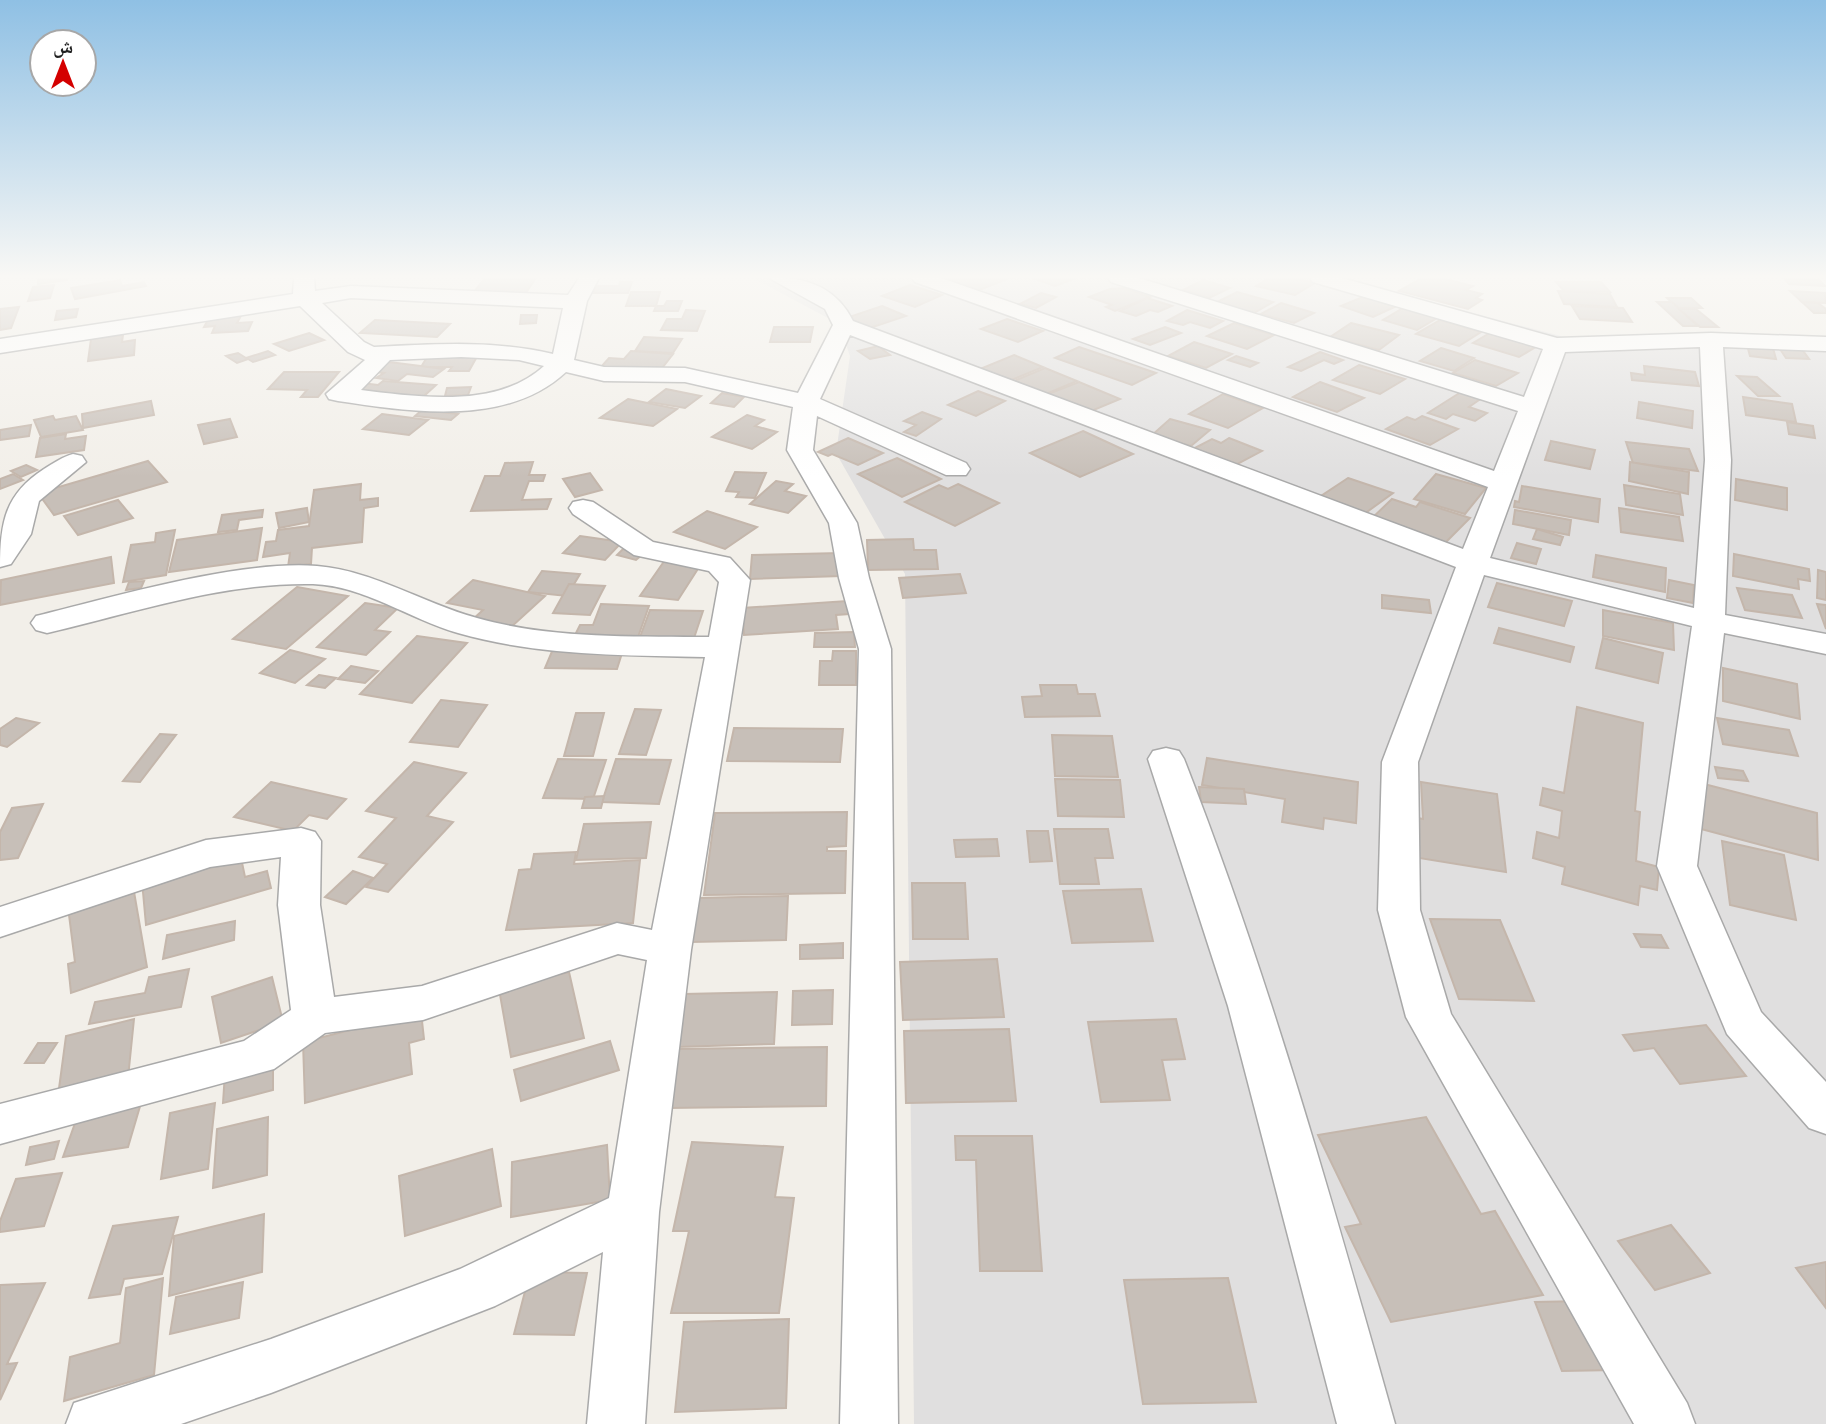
<svg xmlns="http://www.w3.org/2000/svg" width="1826" height="1424" viewBox="0 0 1826 1424" font-family="'Open Sans','Noto Naskh Arabic',sans-serif">
  <style>
    .residential { fill: #e0dfdf }
    .building { fill: #c7bfb8; stroke: #c4b6ab; stroke-width: 2 }
    .lines { fill: none; stroke-linecap: round; stroke-linejoin: round }
    .street-casing { stroke: #a9a9a9; stroke-width: 3 }
    .street { fill: #fff; fill-rule: evenodd }
  </style>
  <rect width="100%" height="100%" fill="#f2efe9"/>
  <!-- residential -->
  <polygon class="residential" points="753,278 1341,278 1587,343 1826,345 1826,1424 914,1424 905,574 836,453 850,356 839,324"/>
  <!-- building -->
  <g class="building">
    <polygon points="38,278 67,278 67,280 38,284"/>
    <polygon points="485,278 536,278 525,294 473,293"/>
    <polygon points="958,278 1003,278 1007,279 977,291 949,281"/>
    <polygon points="1032,278 1076,278 1055,286"/>
    <polygon points="1269,278 1294,278 1315,283 1295,295 1256,286"/>
    <polygon points="1422,278 1441,278 1473,286 1466,290 1482,294 1476,298 1482,300 1468,309 1399,291"/>
    <polygon points="1784,278 1819,280 1825,286 1789,284"/>
    <polygon points="120,280 122,286 144,282 146,286 75,299 71,288"/>
    <polygon points="1203,280 1230,288 1209,298 1183,290"/>
    <polygon points="620,282 632,282 628,293 593,293 596,286 619,286"/>
    <polygon points="1556,282 1601,282 1610,292 1564,291"/>
    <polygon points="54,285 50,298 28,301 33,287"/>
    <polygon points="910,285 942,295 915,307 882,296"/>
    <polygon points="1124,288 1150,297 1115,311 1106,307 1112,305 1089,297 1110,289"/>
    <polygon points="1558,291 1610,294 1617,307 1564,304"/>
    <polygon points="1790,291 1825,293 1826,303 1802,302"/>
    <polygon points="631,292 660,292 656,306 626,306"/>
    <polygon points="1237,292 1273,302 1254,313 1217,302"/>
    <polygon points="1041,293 1056,297 1036,308 1020,304"/>
    <polygon points="1365,296 1397,306 1373,317 1341,306"/>
    <polygon points="1147,298 1172,306 1158,312 1150,310 1136,316 1120,311"/>
    <polygon points="1667,298 1691,298 1702,308 1678,308"/>
    <polygon points="667,301 682,301 678,311 654,311 656,306 664,306"/>
    <polygon points="1657,302 1672,302 1698,326 1683,326"/>
    <polygon points="1802,302 1818,303 1826,309 1826,313 1814,313"/>
    <polygon points="1281,303 1314,313 1294,323 1261,314"/>
    <polygon points="882,306 906,316 870,328 846,318"/>
    <polygon points="1572,306 1623,308 1632,322 1580,319"/>
    <polygon points="19,307 11,328 0,330 0,309"/>
    <polygon points="1403,308 1437,318 1417,330 1383,320"/>
    <polygon points="78,309 76,317 55,320 57,311"/>
    <polygon points="1679,309 1696,309 1718,327 1700,327"/>
    <polygon points="686,310 705,311 697,331 661,330 667,319 682,319"/>
    <polygon points="1187,310 1223,321 1210,328 1190,322 1183,325 1167,321"/>
    <polygon points="242,314 237,323 252,322 248,331 212,333 215,326 204,327 210,316"/>
    <polygon points="521,315 537,315 536,323 520,324"/>
    <polygon points="1007,319 1043,331 1018,342 981,329"/>
    <polygon points="375,320 450,324 437,337 360,333"/>
    <polygon points="1440,320 1481,332 1459,346 1416,334"/>
    <polygon points="1234,323 1274,335 1247,349 1207,336"/>
    <polygon points="1351,323 1399,335 1379,350 1330,337"/>
    <polygon points="774,327 813,327 810,342 770,342"/>
    <polygon points="1165,327 1181,333 1150,345 1133,339"/>
    <polygon points="1493,331 1539,345 1519,357 1473,343"/>
    <polygon points="309,333 324,340 289,351 274,344"/>
    <polygon points="123,335 122,342 135,340 134,355 88,361 91,339"/>
    <polygon points="644,337 682,339 673,353 635,351"/>
    <polygon points="1194,342 1232,354 1206,368 1168,356"/>
    <polygon points="1747,345 1773,348 1776,359 1750,356"/>
    <polygon points="878,346 890,355 870,359 858,351"/>
    <polygon points="1778,346 1801,348 1809,359 1786,358"/>
    <polygon points="1079,347 1156,373 1132,385 1055,358"/>
    <polygon points="1441,348 1474,358 1454,371 1420,361"/>
    <polygon points="268,351 275,355 253,362 248,359 237,363 226,356 238,353 246,358"/>
    <polygon points="631,351 673,354 659,372 601,367 609,358 624,359"/>
    <polygon points="1320,352 1343,360 1334,364 1324,360 1301,371 1288,367"/>
    <polygon points="479,353 469,371 449,371 452,367 421,367 429,354"/>
    <polygon points="1014,355 1043,367 1009,381 980,369"/>
    <polygon points="1236,356 1258,363 1250,367 1228,360"/>
    <polygon points="1475,360 1518,373 1496,386 1453,373"/>
    <polygon points="389,362 444,369 433,377 407,374 398,381 376,378 384,373 375,372"/>
    <polygon points="1359,365 1405,379 1380,394 1333,380"/>
    <polygon points="1644,366 1695,372 1699,386 1632,380 1631,373 1645,375"/>
    <polygon points="1045,368 1077,381 1046,394 1014,381"/>
    <polygon points="284,372 339,372 318,397 301,397 307,390 268,389"/>
    <polygon points="1737,376 1757,377 1779,396 1758,396"/>
    <polygon points="383,381 436,385 423,397 352,391 362,383 378,385"/>
    <polygon points="1079,382 1120,399 1089,412 1048,394"/>
    <polygon points="1320,382 1364,398 1337,412 1293,397"/>
    <polygon points="471,387 468,395 445,396 447,388"/>
    <polygon points="666,389 701,396 685,408 649,402"/>
    <polygon points="978,391 1005,401 976,416 948,405"/>
    <polygon points="1461,392 1482,398 1469,407 1487,413 1475,421 1453,414 1446,419 1428,413"/>
    <polygon points="722,393 744,397 734,407 711,403"/>
    <polygon points="1223,394 1263,408 1228,428 1189,414"/>
    <polygon points="1743,397 1792,404 1796,422 1746,415"/>
    <polygon points="628,399 677,409 653,426 600,418"/>
    <polygon points="151,401 154,415 83,428 82,414"/>
    <polygon points="1639,402 1693,411 1692,428 1637,418"/>
    <polygon points="422,410 458,414 451,420 415,416"/>
    <polygon points="922,412 941,419 916,436 904,432 916,425 904,421"/>
    <polygon points="382,414 428,420 409,435 363,429"/>
    <polygon points="747,415 764,420 755,426 777,432 752,449 712,437"/>
    <polygon points="53,416 55,420 76,416 83,430 41,437 34,420"/>
    <polygon points="1422,416 1458,429 1430,445 1386,429 1407,417 1415,420"/>
    <polygon points="230,419 237,437 204,444 198,425"/>
    <polygon points="1170,419 1210,430 1191,446 1151,436"/>
    <polygon points="1787,422 1813,426 1815,438 1789,434"/>
    <polygon points="31,425 29,436 0,440 0,430"/>
    <polygon points="1083,431 1133,454 1080,477 1030,453"/>
    <polygon points="66,434 65,439 86,436 84,450 36,457 40,438"/>
    <polygon points="848,438 883,453 858,465 832,454 828,456 818,452"/>
    <polygon points="1229,438 1262,451 1230,468 1189,451 1212,439 1221,443"/>
    <polygon points="1551,441 1595,450 1590,469 1545,460"/>
    <polygon points="1626,442 1689,449 1698,471 1633,463"/>
    <polygon points="897,458 941,479 902,497 858,474"/>
    <polygon points="148,461 167,482 54,515 38,493"/>
    <polygon points="533,462 529,475 545,475 543,481 529,481 522,500 551,499 547,509 471,511 485,476 500,476 505,463"/>
    <polygon points="1630,462 1689,472 1688,494 1629,481"/>
    <polygon points="26,465 37,470 21,477 11,471"/>
    <polygon points="735,472 766,473 755,498 736,497 739,492 726,491"/>
    <polygon points="590,473 602,490 575,497 563,479"/>
    <polygon points="13,474 23,480 0,489 0,479"/>
    <polygon points="1436,474 1486,488 1465,514 1414,499"/>
    <polygon points="1348,478 1393,493 1360,517 1321,496"/>
    <polygon points="1736,479 1787,488 1787,510 1735,500"/>
    <polygon points="776,481 793,484 785,491 806,496 788,513 750,504"/>
    <polygon points="361,484 360,500 378,498 378,506 364,508 362,542 312,548 311,564 288,567 290,553 263,557 266,542 276,541 278,530 309,526 314,490"/>
    <polygon points="958,484 999,503 955,526 905,502 939,485 948,489"/>
    <polygon points="1624,485 1680,494 1683,515 1626,505"/>
    <polygon points="1522,486 1600,499 1598,522 1514,507 1515,501 1519,502"/>
    <polygon points="1392,499 1416,507 1420,502 1470,518 1443,545 1369,521"/>
    <polygon points="118,500 133,518 78,535 64,516"/>
    <polygon points="307,508 309,522 279,528 276,513"/>
    <polygon points="1619,508 1679,517 1683,541 1621,532"/>
    <polygon points="263,510 262,517 239,520 237,530 218,532 222,515"/>
    <polygon points="1515,510 1571,520 1569,535 1513,524"/>
    <polygon points="707,511 757,527 725,549 674,532"/>
    <polygon points="262,528 257,560 169,572 177,540"/>
    <polygon points="1537,529 1563,537 1560,545 1533,539"/>
    <polygon points="175,530 166,575 123,582 131,545 155,542 156,533"/>
    <polygon points="580,536 622,542 605,560 563,553"/>
    <polygon points="913,539 914,550 936,550 938,569 868,570 867,540"/>
    <polygon points="1517,543 1541,549 1536,564 1511,558"/>
    <polygon points="623,549 643,554 636,560 617,555"/>
    <polygon points="841,553 841,576 750,579 752,555"/>
    <polygon points="1734,554 1809,569 1810,581 1798,579 1799,589 1733,576"/>
    <polygon points="1596,555 1666,568 1665,592 1593,577"/>
    <polygon points="111,557 114,583 0,605 1,580"/>
    <polygon points="665,560 701,564 678,600 640,596"/>
    <polygon points="1818,570 1826,572 1826,600 1817,598"/>
    <polygon points="542,571 580,574 567,596 528,592"/>
    <polygon points="960,574 966,593 903,598 899,578"/>
    <polygon points="473,580 545,596 509,629 471,621 483,610 447,603"/>
    <polygon points="1669,580 1694,585 1693,603 1667,598"/>
    <polygon points="144,581 141,588 126,590 129,582"/>
    <polygon points="1497,583 1572,601 1564,626 1488,607"/>
    <polygon points="569,584 605,586 590,615 553,613"/>
    <polygon points="297,587 348,596 286,649 233,639"/>
    <polygon points="1737,588 1792,595 1802,618 1745,610"/>
    <polygon points="1382,595 1429,600 1431,613 1382,608"/>
    <polygon points="847,601 849,614 836,615 838,629 744,635 742,608"/>
    <polygon points="365,603 398,608 375,630 390,632 366,655 317,647"/>
    <polygon points="601,604 649,606 638,637 575,635 580,625 593,625"/>
    <polygon points="1817,604 1826,605 1826,629"/>
    <polygon points="650,610 703,611 694,638 640,637"/>
    <polygon points="1603,610 1673,623 1674,650 1603,636"/>
    <polygon points="1499,628 1574,647 1570,662 1494,643"/>
    <polygon points="854,632 855,647 814,647 815,633"/>
    <polygon points="417,636 467,643 412,703 360,694"/>
    <polygon points="1603,638 1663,653 1658,683 1596,668"/>
    <polygon points="553,649 623,650 617,669 545,668"/>
    <polygon points="290,650 325,659 295,683 260,673"/>
    <polygon points="833,651 856,651 856,685 819,685 820,661 832,661"/>
    <polygon points="351,666 378,671 365,683 338,679"/>
    <polygon points="1723,668 1797,684 1800,719 1723,701"/>
    <polygon points="319,675 336,678 325,688 307,685"/>
    <polygon points="1040,685 1076,685 1078,694 1095,694 1100,716 1025,717 1022,697 1042,696"/>
    <polygon points="441,700 487,705 458,747 410,742"/>
    <polygon points="1577,707 1643,723 1635,811 1640,812 1636,861 1659,867 1657,890 1640,886 1638,905 1562,884 1565,867 1533,858 1537,832 1559,838 1562,811 1540,805 1543,788 1564,793"/>
    <polygon points="635,709 661,710 646,755 619,754"/>
    <polygon points="576,713 604,713 593,756 564,756"/>
    <polygon points="16,718 39,723 7,747 0,745 0,729"/>
    <polygon points="1717,718 1789,730 1798,756 1723,744"/>
    <polygon points="734,728 843,729 840,762 727,761"/>
    <polygon points="160,734 176,735 140,782 123,781"/>
    <polygon points="1052,735 1112,736 1118,777 1055,776"/>
    <polygon points="1207,758 1358,782 1356,823 1324,818 1323,829 1282,822 1285,799 1202,785"/>
    <polygon points="558,759 606,760 593,799 543,798"/>
    <polygon points="616,759 671,760 659,804 602,802"/>
    <polygon points="414,762 466,773 427,816 453,822 388,892 366,887 387,864 359,857 396,818 366,811"/>
    <polygon points="1715,767 1743,771 1748,781 1718,778"/>
    <polygon points="1055,779 1120,780 1124,817 1058,816"/>
    <polygon points="271,782 346,799 327,819 309,815 293,831 234,817"/>
    <polygon points="1421,782 1497,794 1506,872 1419,858 1418,818 1423,819"/>
    <polygon points="1704,784 1817,813 1818,860 1701,829"/>
    <polygon points="1199,787 1244,789 1246,804 1201,802"/>
    <polygon points="604,796 601,808 582,808 585,797"/>
    <polygon points="43,804 18,858 0,860 0,832 12,808"/>
    <polygon points="847,812 846,846 827,847 827,851 846,851 845,893 704,895 715,813"/>
    <polygon points="651,822 646,858 576,860 584,824"/>
    <polygon points="1054,829 1108,829 1113,858 1095,858 1099,884 1060,884"/>
    <polygon points="1027,831 1048,831 1052,861 1030,862"/>
    <polygon points="997,839 999,856 956,857 954,840"/>
    <polygon points="1722,841 1784,855 1796,920 1730,905"/>
    <polygon points="576,852 574,864 640,860 633,923 506,930 519,870 531,869 534,854"/>
    <polygon points="240,853 245,877 267,871 271,888 146,925 142,881"/>
    <polygon points="353,871 373,878 346,904 325,897"/>
    <polygon points="912,883 965,883 968,939 913,939"/>
    <polygon points="133,886 147,967 71,993 68,964 75,962 68,907"/>
    <polygon points="1141,889 1153,941 1072,943 1063,891"/>
    <polygon points="788,896 786,940 691,942 697,898"/>
    <polygon points="1430,919 1500,920 1534,1001 1459,999"/>
    <polygon points="235,921 234,940 163,959 167,935"/>
    <polygon points="1634,934 1661,935 1668,948 1641,947"/>
    <polygon points="843,943 843,958 800,959 800,945"/>
    <polygon points="997,959 1004,1017 903,1020 900,962"/>
    <polygon points="189,969 181,1007 89,1024 95,1002 145,993 149,977"/>
    <polygon points="569,972 584,1038 511,1057 499,989"/>
    <polygon points="272,977 283,1022 221,1043 212,997"/>
    <polygon points="833,990 832,1024 792,1025 793,991"/>
    <polygon points="777,992 774,1044 677,1047 684,994"/>
    <polygon points="421,1012 424,1039 409,1043 412,1074 305,1103 303,1042"/>
    <polygon points="134,1019 128,1078 58,1096 66,1036"/>
    <polygon points="1176,1019 1185,1059 1162,1060 1170,1100 1101,1102 1088,1022"/>
    <polygon points="1706,1025 1746,1076 1680,1084 1654,1048 1634,1051 1623,1035"/>
    <polygon points="1009,1029 1016,1101 906,1103 904,1031"/>
    <polygon points="610,1041 619,1070 521,1101 514,1070"/>
    <polygon points="38,1043 57,1043 44,1063 25,1063"/>
    <polygon points="827,1047 826,1106 668,1108 676,1049"/>
    <polygon points="273,1061 273,1090 223,1103 225,1073"/>
    <polygon points="141,1103 128,1147 63,1157 79,1112"/>
    <polygon points="215,1103 208,1169 161,1179 170,1113"/>
    <polygon points="268,1117 267,1175 213,1188 217,1129"/>
    <polygon points="1426,1117 1481,1214 1495,1211 1543,1295 1391,1322 1345,1227 1361,1224 1318,1135"/>
    <polygon points="955,1136 1032,1136 1042,1271 980,1271 976,1160 956,1160"/>
    <polygon points="59,1141 54,1159 26,1165 30,1147"/>
    <polygon points="692,1142 783,1147 775,1197 794,1198 779,1313 671,1313 689,1231 673,1231"/>
    <polygon points="607,1145 610,1200 511,1217 512,1162"/>
    <polygon points="492,1149 501,1206 405,1236 399,1176"/>
    <polygon points="62,1173 44,1226 0,1232 0,1221 16,1179"/>
    <polygon points="264,1214 262,1272 169,1296 174,1236"/>
    <polygon points="178,1217 162,1274 124,1279 120,1294 89,1298 113,1226"/>
    <polygon points="1671,1225 1710,1273 1655,1290 1618,1241"/>
    <polygon points="1826,1262 1826,1308 1796,1268"/>
    <polygon points="530,1272 587,1273 574,1335 514,1334"/>
    <polygon points="163,1278 154,1375 64,1401 70,1357 120,1343 126,1288"/>
    <polygon points="1228,1278 1256,1402 1143,1404 1124,1280"/>
    <polygon points="243,1282 239,1318 170,1334 176,1297"/>
    <polygon points="45,1283 7,1364 17,1363 0,1400 0,1285"/>
    <polygon points="1585,1301 1615,1370 1562,1371 1535,1302"/>
    <polygon points="789,1319 786,1408 675,1412 684,1322"/>
  </g>
  <g class="lines">
    <!-- street casing -->
    <g class="street-casing">
      <g id="street">
        <path d="M294 278H314L315 291 351 286 568 295 579 278H599L587 301 574 360 604 367 685 368 798 393 833 325 825 309 769 278C805 276 836 287 853 321L1463 549 1488 487 915 282 912 278H941L1494 471 1518 411 1111 282 1108 278H1139L1524 397 1543 349 1313 282 1310 278H1342L1557 338 1711 333 1826 337V351L1723 347 1731 460 1725 615 1826 634V654L1724 633 1697 866 1761 1012 1826 1082V1134L1809 1128 1727 1034 1657 866 1692 626 1484 575 1418 762 1420 910 1451 1014 1687 1403 1695 1424H1634L1406 1017 1378 910 1382 762 1456 567 850 335 820 399 966 463 970 469 966 475H946L817 416 813 450 857 523 869 578 891 649 898 1424H840L859 649 839 578 829 523 787 450 793 407 685 382 604 381 566 372C507 427 411 412 338 401L329 399 326 394 365 360 348 352 300 306 0 353V339L293 294ZM351 298 563 308 553 354C494 340 435 344 374 347L364 342 322 303ZM1700 347 1705 460 1694 608 1490 558 1565 352ZM461 357 519 360 544 366C497 409 419 397 361 390L390 360Z"/>
        <path d="M73 454 82 456 86 462 39 501 31 534 11 564 0 567C0 523 5 494 44 469 54 463 62 457 73 454Z"/>
        <path d="M583 500 593 502 653 542 730 558 750 580 691 950 659 1212 645 1424H587L603 1252 495 1306 271 1393 181 1424H66L74 1403 271 1339 460 1269 609 1198 647 960 618 954 423 1020 325 1033 274 1069 0 1144V1104L244 1041 291 1010 278 905 281 857 210 867 0 937V907L206 840 301 828 315 832 321 841 320 905 334 997 422 986 617 923 652 930 705 657C622 655 538 656 458 633 409 619 365 586 313 584 224 582 133 613 47 633L36 630 31 623 36 616C114 597 238 560 317 566 375 571 422 603 477 618 551 639 632 636 709 637L719 582 709 571 634 555 573 514 569 508 573 502Z"/>
        <path d="M1166 748 1179 751 1184 759C1269 976 1332 1200 1395 1424H1337L1228 1006 1148 759 1153 751Z"/>
      </g>
    </g>
    <!-- street -->
    <use href="#street" class="street"/>
  </g>
  <!-- sky -->
  <linearGradient id="sky" x2="0" y2="1"><stop stop-color="#8fc0e4"/><stop offset="0.58" stop-color="#f9f8f5"/><stop offset="1" stop-color="#f9f8f5" stop-opacity="0"/></linearGradient>
  <rect width="1826" height="477" fill="url(#sky)"/>
  <!-- north arrow -->
  <g transform="translate(63 63)"><circle r="33" fill="#ffffff" stroke="#a7a7a7" stroke-width="2"/>
  <path d="M0-5L12 26L0 18L-12 26Z" fill="#d40000"/>
  <text y="-10" font-size="19" font-weight="bold" text-anchor="middle" fill="#222222">ش</text>
  </g>
</svg>
